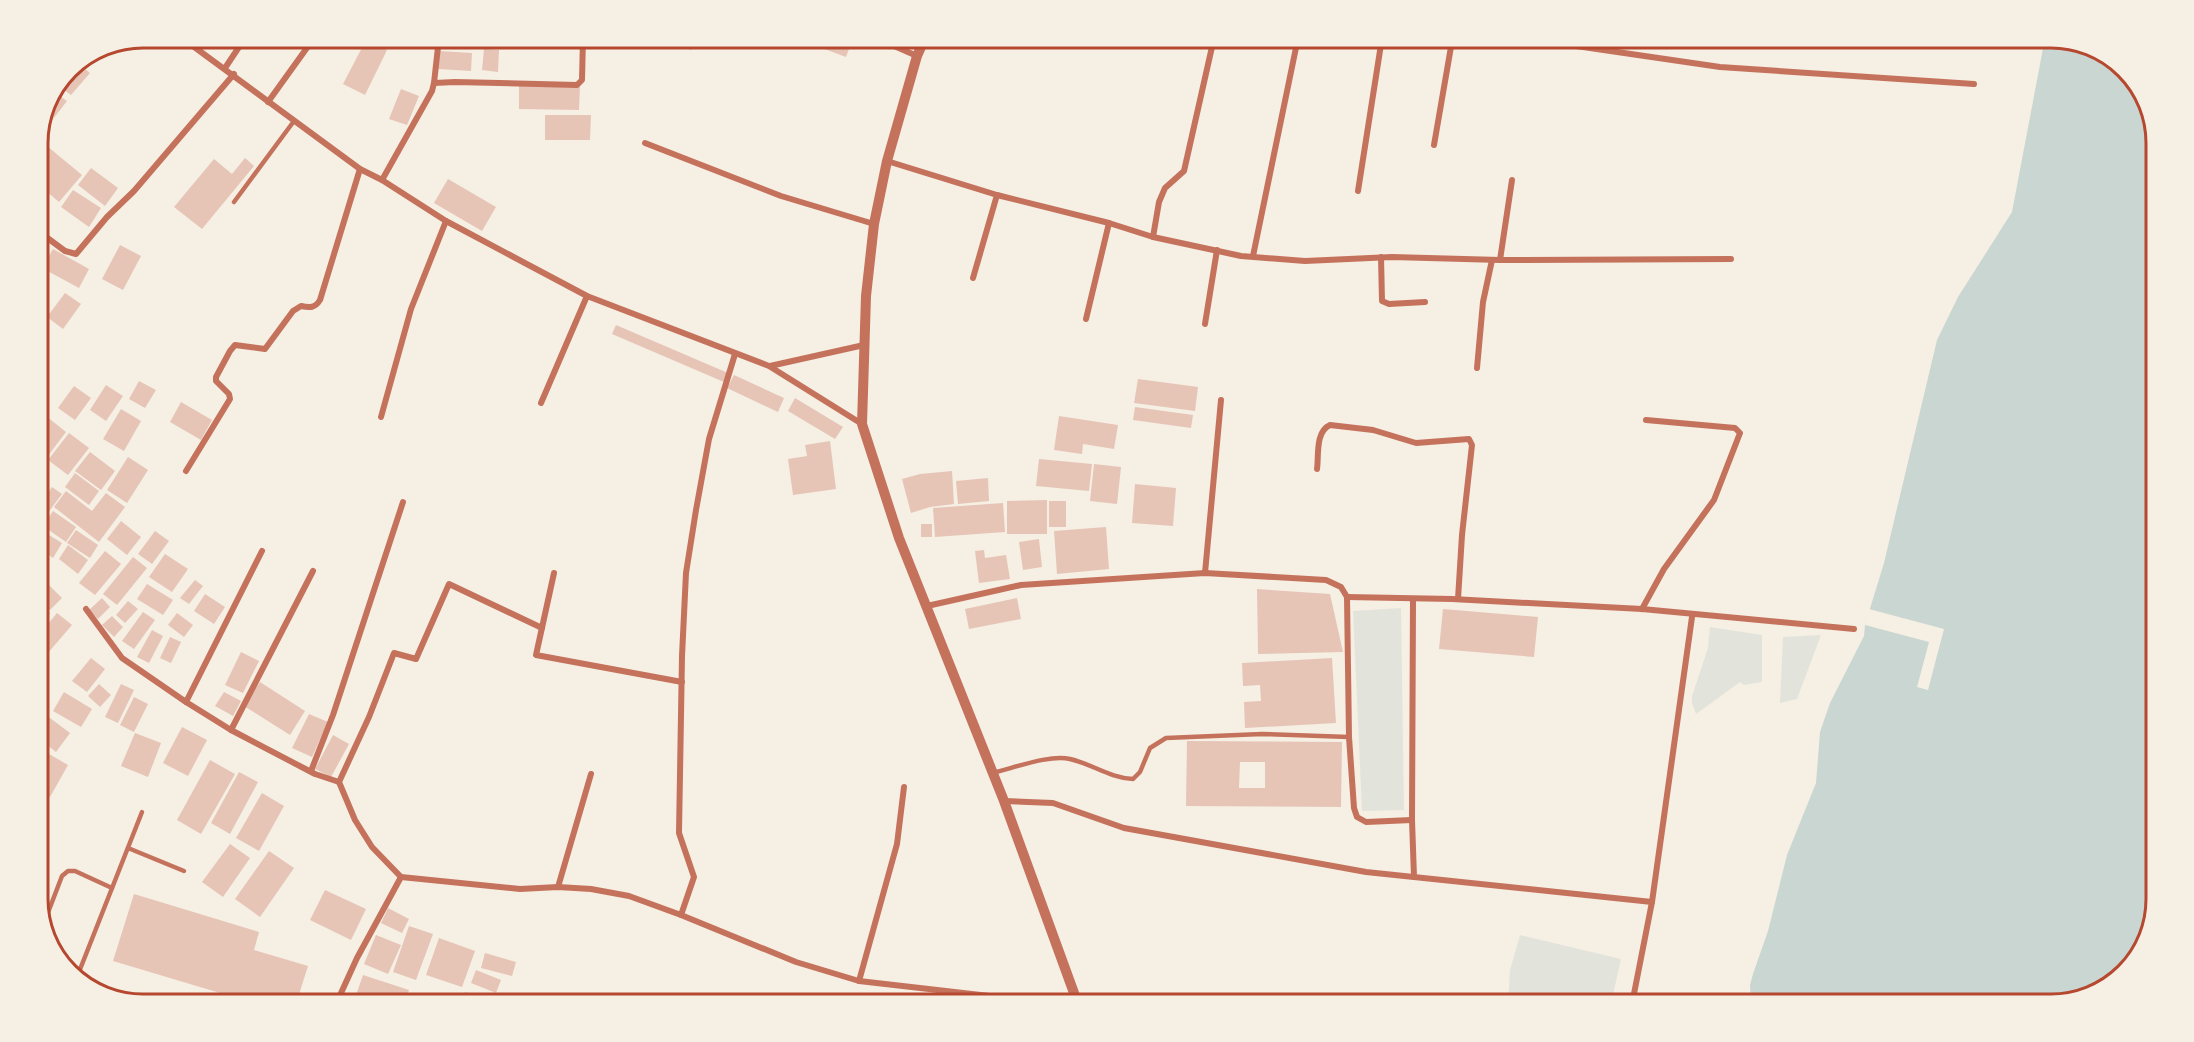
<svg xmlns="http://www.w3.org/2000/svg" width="2194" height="1042" viewBox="0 0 2194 1042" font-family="Overpass,sans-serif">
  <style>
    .green { fill: #e2e4dc }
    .water { fill: #c9d6d2 }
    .pier { fill: #f6efe4 }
    .building { fill: #e6c5b7; fill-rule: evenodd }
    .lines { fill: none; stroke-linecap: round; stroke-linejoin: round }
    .service { stroke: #c5725c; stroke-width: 4.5 }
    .minor { stroke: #c5725c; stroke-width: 6 }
    .tertiary { stroke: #c5725c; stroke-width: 10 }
    .rim { fill: none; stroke: #b5482f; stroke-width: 3 }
  </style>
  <rect width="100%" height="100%" fill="#f6efe4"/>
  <!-- green -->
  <g class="green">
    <polygon points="1401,608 1404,810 1362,811 1353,611"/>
    <polygon points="1710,627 1762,635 1762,682 1744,685 1740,682 1696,714 1692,703 1692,696 1708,648"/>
    <polygon points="1821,635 1797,699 1780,703 1783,637"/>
    <polygon points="1520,935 1621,959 1611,1004 1508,1004 1510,970"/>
  </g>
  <!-- water -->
  <polygon class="water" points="2045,38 2092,46 2139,84 2156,136 2156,899 2148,940 2110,987 2052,1004 1751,1004 1750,985 1753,974 1768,931 1787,855 1816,783 1820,732 1830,703 1864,636 1865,625 1884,563 1937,340 1958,297 2012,212"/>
  <!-- pier -->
  <polygon class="pier" points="1869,609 1944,629 1928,690 1917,687 1929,642 1865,625"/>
  <!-- building -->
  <g class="building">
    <polygon points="447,38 483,38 482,45 446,40"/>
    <polygon points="488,38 518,38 517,48 488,45"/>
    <polygon points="666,38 698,38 691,50"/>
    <polygon points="814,38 853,38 846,57 811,44"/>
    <polygon points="366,40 387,50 365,95 343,84"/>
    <polygon points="484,49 499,50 498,72 482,70"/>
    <polygon points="439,51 472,53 471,71 438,69"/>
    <polygon points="77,62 90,73 71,95 60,87 69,68"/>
    <polygon points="519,85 580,85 579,110 519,109"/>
    <polygon points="401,89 419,96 407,125 389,119"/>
    <polygon points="57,94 67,101 40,136 38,135"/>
    <polygon points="545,115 591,115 590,140 545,140"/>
    <polygon points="47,146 82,175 59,202 38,184 38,156"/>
    <polygon points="245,158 254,166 202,229 174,207 214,159 232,174"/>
    <polygon points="91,168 118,188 105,206 78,185"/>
    <polygon points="448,179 496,207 482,231 434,203"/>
    <polygon points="73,190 101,208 89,227 61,207"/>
    <polygon points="120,245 141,256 123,290 102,279"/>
    <polygon points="53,249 89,269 79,288 42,268"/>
    <polygon points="65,293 81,304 63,329 47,317"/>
    <polygon points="616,325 728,373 724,382 612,334"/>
    <polygon points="734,375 784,398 778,412 727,388"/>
    <polygon points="1138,379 1198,387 1195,411 1134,403"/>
    <polygon points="139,381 156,390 145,408 129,399"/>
    <polygon points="106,385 123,396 106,421 90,410"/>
    <polygon points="74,386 91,398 75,420 58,408"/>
    <polygon points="795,398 843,427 835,439 788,411"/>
    <polygon points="181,402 212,420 201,440 170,422"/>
    <polygon points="1135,407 1193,415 1191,428 1133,420"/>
    <polygon points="121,409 141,421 124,451 103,439"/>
    <polygon points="46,416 66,432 38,469 38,427"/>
    <polygon points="1059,416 1118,425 1114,449 1083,444 1082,454 1054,450"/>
    <polygon points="69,433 89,448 68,475 48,460"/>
    <polygon points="830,441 836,489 793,495 788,459 807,456 805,445"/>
    <polygon points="90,452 115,471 101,490 75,471"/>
    <polygon points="128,457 148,470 127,503 107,490"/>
    <polygon points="1039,459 1092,464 1089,491 1036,486"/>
    <polygon points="1094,464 1121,467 1117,504 1090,501"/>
    <polygon points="952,471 954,504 930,507 911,513 902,479 920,474"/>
    <polygon points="75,473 99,491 89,505 65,487"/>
    <polygon points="988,478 989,501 958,504 956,481"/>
    <polygon points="1135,484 1176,488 1173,526 1132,523"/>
    <polygon points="52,487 62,494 47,514 38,506"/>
    <polygon points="66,491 92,511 106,493 125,507 99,542 54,507"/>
    <polygon points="1047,500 1047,534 1007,534 1007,501"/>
    <rect x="1049" y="501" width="17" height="26"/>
    <polygon points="1003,503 1005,532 935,537 933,508"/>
    <polygon points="38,510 48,517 38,530"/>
    <polygon points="53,511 76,527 66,542 43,526"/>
    <polygon points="121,521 141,537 127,555 107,539"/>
    <rect x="921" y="524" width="11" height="13"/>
    <polygon points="1106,527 1109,569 1057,574 1054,531"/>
    <polygon points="41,530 62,543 53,558 38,548 38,535"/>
    <polygon points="76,530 98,545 90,558 67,543"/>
    <polygon points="155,531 169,541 152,564 138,554"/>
    <polygon points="1039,539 1042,567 1023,570 1019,542"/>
    <polygon points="68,545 88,560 78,574 59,559"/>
    <polygon points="984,550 985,558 1006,555 1010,579 979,583 975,551"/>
    <polygon points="38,551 50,559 42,571 38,568"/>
    <polygon points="105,551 121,564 95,595 79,583"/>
    <polygon points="165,554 188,569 172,592 149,577"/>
    <polygon points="133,557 147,568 117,605 103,594"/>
    <polygon points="195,580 203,586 189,604 180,598"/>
    <polygon points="147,584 173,600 163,615 137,599"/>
    <polygon points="49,585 62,598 50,610 38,598"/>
    <polygon points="1257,589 1330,594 1343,652 1258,654"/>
    <polygon points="205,594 225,607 214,624 194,611"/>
    <polygon points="102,598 110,607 98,619 89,610"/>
    <polygon points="1017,598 1021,619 969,629 965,609"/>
    <polygon points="128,601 138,609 125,623 116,615"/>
    <polygon points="38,604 50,613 38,630"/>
    <polygon points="1443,609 1538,617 1534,657 1439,649"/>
    <polygon points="143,612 155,620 134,649 122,641"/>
    <polygon points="57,613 72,625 47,654 38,646 38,636"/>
    <polygon points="177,613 193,625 184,637 168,625"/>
    <polygon points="112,616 123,627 114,637 102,625"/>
    <polygon points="152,630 163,636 149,663 137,657"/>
    <polygon points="170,637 181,642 171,663 160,658"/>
    <polygon points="241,652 259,661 243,693 225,685"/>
    <polygon points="91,658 105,669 87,692 72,681"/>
    <polygon points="1332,658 1336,723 1245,728 1244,702 1261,701 1260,685 1243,686 1242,663"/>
    <polygon points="260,682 305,711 290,735 244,706"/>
    <polygon points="99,684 111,695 100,707 88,696"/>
    <polygon points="121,684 134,690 118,723 105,717"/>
    <polygon points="64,692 92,709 81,727 53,711"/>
    <polygon points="224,692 241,701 233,716 215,706"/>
    <polygon points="134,697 148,704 134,732 120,725"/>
    <polygon points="38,709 70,733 56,752 38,738"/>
    <polygon points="309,714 328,722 312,757 292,748"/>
    <polygon points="182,727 207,740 188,776 163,763"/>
    <polygon points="135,733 161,743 148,777 121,766"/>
    <polygon points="333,735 349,744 331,777 315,769"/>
    <path d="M1187 741 1342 742 1341 807 1186 806ZM1240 762H1265V788H1239Z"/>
    <polygon points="49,754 68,765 50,797 38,790 38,775"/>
    <polygon points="210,760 235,774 201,834 177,820"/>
    <polygon points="239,772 258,782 230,834 211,823"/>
    <polygon points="262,793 284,806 259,851 236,838"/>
    <polygon points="38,794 46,798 38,818"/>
    <polygon points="38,828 48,831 38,862"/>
    <polygon points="230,844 250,858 223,897 202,882"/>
    <polygon points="269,851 294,868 260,917 235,899"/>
    <polygon points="325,890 366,909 351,940 310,920"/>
    <polygon points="134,894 259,932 254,950 308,966 296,1004 257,1004 113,961"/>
    <polygon points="388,908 409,919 402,933 381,923"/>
    <polygon points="409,926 433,934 416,980 393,972"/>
    <polygon points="376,935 401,945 388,974 364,964"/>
    <polygon points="439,938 475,951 462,987 426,975"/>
    <polygon points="485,953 516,962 512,976 481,968"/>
    <polygon points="476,970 501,980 496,993 471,983"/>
    <polygon points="363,975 409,990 404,1004 353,1004"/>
    <polygon points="465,992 482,997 480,1004 461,1004"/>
  </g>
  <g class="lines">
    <!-- service -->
    <g class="service">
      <polyline points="234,202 294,121"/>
      <path d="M992 773C1014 768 1050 754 1070 759 1092 764 1110 778 1133 779L1140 772 1150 748 1166 738 1262 734 1349 737"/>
      <polyline points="128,848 184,871"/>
      <polyline points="44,923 62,876 68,871 75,871 112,888"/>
      <polyline points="76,976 92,983 102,995 113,999"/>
      <polyline points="77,977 142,812"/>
    </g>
    <!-- minor -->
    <g class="minor">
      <polyline points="182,38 360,169 382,180 446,221 587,296 769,366 862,424"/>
      <polyline points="876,38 917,56"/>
      <polyline points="1292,38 1381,44 1452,41 1434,145"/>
      <polyline points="1452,41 1535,40 1720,67 1974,84"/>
      <polyline points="225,68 245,38"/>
      <polyline points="434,83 439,38"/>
      <polyline points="268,102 314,38"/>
      <polyline points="645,143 781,196 874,224"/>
      <polyline points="887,161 997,195 1109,223 1153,237 1241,256 1305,261 1392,257 1500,260 1731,259"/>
      <polyline points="382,180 432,91 434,83 455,82 577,85 582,80 583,38"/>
      <polyline points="1358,191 1382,38"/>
      <polyline points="38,231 65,251 76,254 107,217 134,191 234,74"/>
      <polyline points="1153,237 1159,202 1165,188 1184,171 1214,38"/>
      <polyline points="1253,256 1298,38"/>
      <polyline points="1381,257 1382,301 1389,304 1425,302"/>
      <polyline points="1500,260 1512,180"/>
      <polyline points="973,278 997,195"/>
      <polyline points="1086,319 1109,223"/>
      <polyline points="1205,324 1217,250"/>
      <polyline points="770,366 864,345"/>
      <polyline points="1477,368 1483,302 1492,260"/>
      <polyline points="541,403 587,296"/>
      <polyline points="381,417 411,309 446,221"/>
      <path d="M1317 469C1319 455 1315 432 1330 425L1373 430 1416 443 1469 439 1472 445 1462 535 1458 599"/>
      <path d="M186 471 230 399 229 394 216 381V377L230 351 235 345 265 349 293 311 301 306C310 308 315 308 320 300L360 169"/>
      <polyline points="262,551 186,702 231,730 315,774 339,782"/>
      <polyline points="554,573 536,655 682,682"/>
      <polyline points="1205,573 1221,400"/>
      <polyline points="1347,597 1452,599 1642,609 1854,629"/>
      <polyline points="1413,600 1412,820 1414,877"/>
      <polyline points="927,606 1021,585 1205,573 1326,580 1341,587 1347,597 1349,737 1354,808 1357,817 1366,822 1412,820"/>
      <polyline points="86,609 122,658 186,702"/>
      <polyline points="1642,609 1664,569 1714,500 1740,433 1735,428 1646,420"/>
      <polyline points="542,628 449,584 416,659 394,653 369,717 339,782 355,820 372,847 401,877 520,889 558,887 591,889 629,896 681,915 694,877 679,833 682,656 686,573 696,510 709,439 735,354"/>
      <polyline points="231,730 313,571"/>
      <polyline points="311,771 333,715 403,502"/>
      <polyline points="1004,801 1053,803 1124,828 1366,872 1652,902"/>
      <polyline points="558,887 591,774"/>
      <polyline points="681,915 796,962 859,981 1024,1000 1090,1004"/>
      <polyline points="859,981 897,844 904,787"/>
      <polyline points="336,1004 357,958 401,877"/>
      <polyline points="1632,1004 1652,902 1692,617"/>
    </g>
    <!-- tertiary -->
    <polyline class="tertiary" points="925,38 917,56 887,161 874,224 866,296 862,424 899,538 1004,801 1078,1004"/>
  </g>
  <!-- crop -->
  <path d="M0 0H2194V1042H0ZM143 48H2051A95 95 0 0 1 2146 143V899A95 95 0 0 1 2051 994H143A95 95 0 0 1 48 899V143A95 95 0 0 1 143 48Z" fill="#f6efe4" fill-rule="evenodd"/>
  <path class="rim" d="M143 48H2051A95 95 0 0 1 2146 143V899A95 95 0 0 1 2051 994H143A95 95 0 0 1 48 899V143A95 95 0 0 1 143 48Z"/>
</svg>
